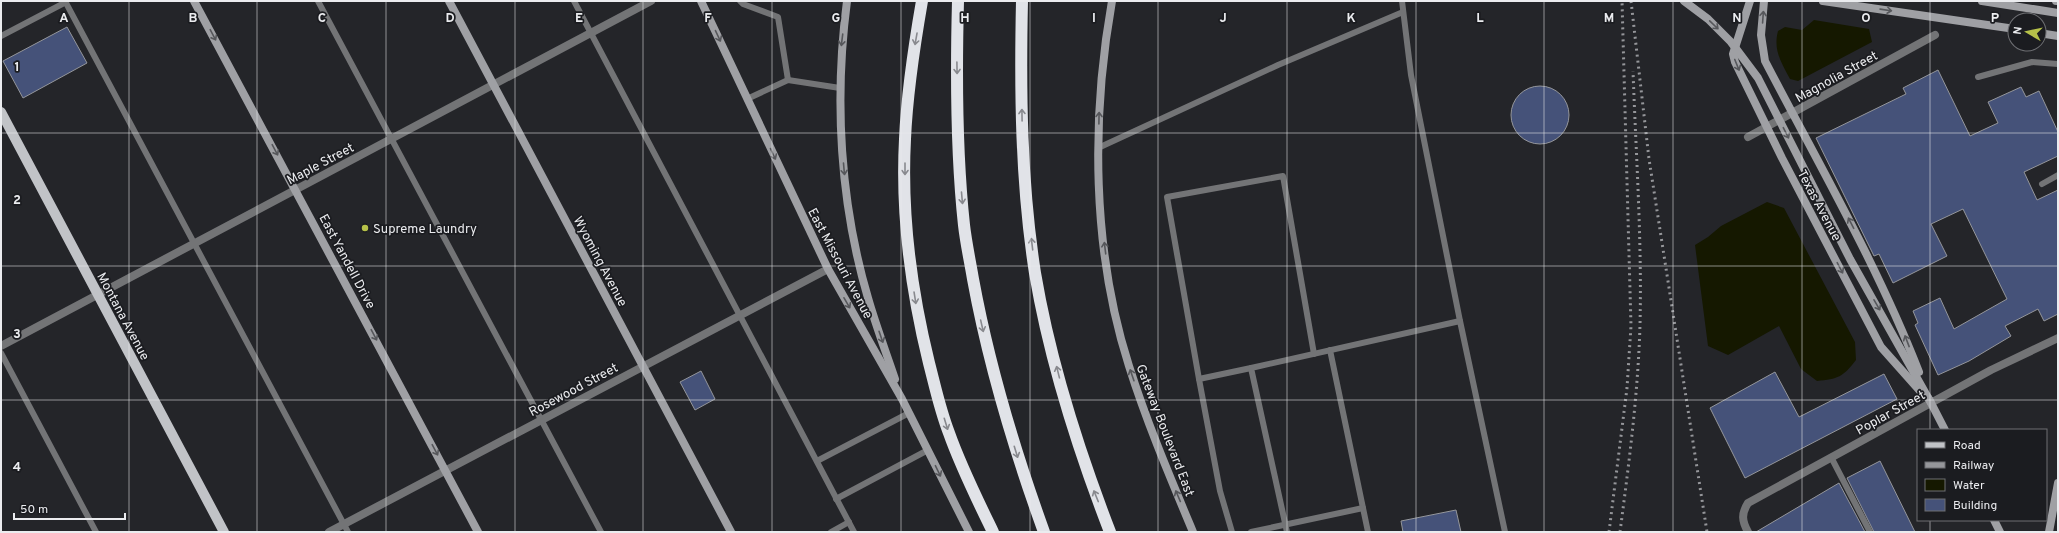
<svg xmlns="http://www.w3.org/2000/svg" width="2059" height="533" viewBox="0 0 2059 533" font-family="Overpass,sans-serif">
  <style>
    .water { fill: #151800 }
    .building { fill: #455279; stroke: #94969b }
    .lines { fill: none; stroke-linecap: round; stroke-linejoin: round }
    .lane { stroke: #737476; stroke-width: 6 }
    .street { stroke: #737476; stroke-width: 8 }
    .secondary { stroke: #9fa0a4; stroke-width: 8 }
    .primary { stroke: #c1c3c7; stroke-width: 10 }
    .highway { stroke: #e1e3e8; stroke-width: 12 }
    .rail { stroke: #95969a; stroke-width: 3; stroke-dasharray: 2 4; stroke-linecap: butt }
    .oneway { stroke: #56575b }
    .oneway2 { stroke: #88898e }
    .grid { fill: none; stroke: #ebecef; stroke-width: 1; stroke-opacity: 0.55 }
    .poi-dot { fill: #b6c149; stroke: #1b1c20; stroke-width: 1.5 }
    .labels { text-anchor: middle; stroke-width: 3.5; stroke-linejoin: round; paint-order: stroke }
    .street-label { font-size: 13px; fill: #ebecef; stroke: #1b1c20 }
    .poi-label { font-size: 13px; fill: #ebecef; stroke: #1b1c20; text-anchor: start }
    .grid-label { font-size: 13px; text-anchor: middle; font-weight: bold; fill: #ebecef; stroke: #1b1c20; stroke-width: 3.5; stroke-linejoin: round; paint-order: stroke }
  </style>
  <rect width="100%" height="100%" fill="#242529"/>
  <!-- water -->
  <g class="water">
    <path d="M1814 20 1869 29 1872 42 1798 81 1790 79C1781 62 1773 50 1778 31L1785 27 1802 30Z"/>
    <path d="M1767 202 1784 208 1855 342 1856 360C1843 377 1838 379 1817 381L1801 369 1779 326 1728 355 1708 346 1695 245 1708 237 1721 226Z"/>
  </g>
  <!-- building -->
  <g class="building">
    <polygon points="67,27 87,63 23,98 3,61"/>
    <polygon points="1938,70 1970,136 1998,123 1988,102 2021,87 2026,97 2039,91 2058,132 2058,156 2024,172 2037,200 2058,190 2058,314 2044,321 2038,309 2005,326 2011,336 1969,361 1938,375 1915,325 1918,323 1913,311 1940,298 1954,329 2007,299 1963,209 1931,224 1947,256 1893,283 1879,254 1874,256 1816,138 1906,94 1903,88"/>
    <circle cx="1540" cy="115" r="29"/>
    <polygon points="701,371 715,399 695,410 680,382"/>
    <polygon points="1775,372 1799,417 1884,374 1897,399 1745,478 1710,408"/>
    <polygon points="1880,461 1915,532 1874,532 1847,478"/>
    <polygon points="1839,483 1865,532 1756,532"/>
    <polygon points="1456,510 1461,532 1403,532 1401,521"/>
  </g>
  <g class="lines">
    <!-- lane -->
    <g class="lane">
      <polyline points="65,1 348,532"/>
      <polyline points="318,1 601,532"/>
      <polyline points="574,1 854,532"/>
      <polyline points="740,1 743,4 778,17 788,80"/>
      <polyline points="1402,1 1411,75 1460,321"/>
      <polyline points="1,36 66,2"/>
      <polyline points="1978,77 2032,62 2058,64"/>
      <polyline points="747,99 788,80 840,88"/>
      <polyline points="1098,148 1278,65 1403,12"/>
      <polyline points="2042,184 2058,175"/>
      <polyline points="1330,350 1368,532"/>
      <polyline points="1,353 96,532"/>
      <polyline points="1199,379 1167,197 1283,176 1314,354"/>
      <polyline points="1831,457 1870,532"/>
      <polyline points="817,461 909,413"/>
      <polyline points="836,499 928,450"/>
      <polyline points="831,532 849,522"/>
      <polyline points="1232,532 1220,491 1199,379 1251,368"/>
      <polyline points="1251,532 1363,508"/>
      <polyline points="1287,532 1251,368 1460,321 1505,532"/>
    </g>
    <!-- street -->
    <g class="street">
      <polyline points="1748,137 1935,35"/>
      <polyline points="1,346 651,1"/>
      <polyline points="329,532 828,269"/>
      <path d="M1748 532C1742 521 1741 514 1748 503L1991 370 2058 338"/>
    </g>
    <!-- secondary -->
    <g class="secondary">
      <polyline points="194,1 478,532"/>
      <polyline points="449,1 731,532"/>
      <polyline points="701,1 828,269 902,399 969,532"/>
      <path d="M847 1C834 100 840 203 868 298 876 326 886 352 895 379"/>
      <path d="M1112 1C1091 119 1092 251 1129 366 1147 423 1170 477 1193 532"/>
      <polyline points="1684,1 1708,19 1731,42 1758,78 1850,259 1931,403"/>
      <polyline points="1750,1 1733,54 1735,62 1782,158 1881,347 1921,392"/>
      <path d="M1764 1 1761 35 1765 61C1818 163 1877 264 1919 372"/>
      <polyline points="1823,1 2015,29"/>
      <polyline points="1982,1 2058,13"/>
      <polyline points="2056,1 2058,1"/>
      <polyline points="2039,33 2058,36"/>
      <polyline points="1929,399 1945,430"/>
      <polyline points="1994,520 2000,532"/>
      <polyline points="2049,532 2058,483"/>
    </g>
    <!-- primary -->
    <polyline class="primary" points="1,112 224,532"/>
    <!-- highway -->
    <g class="highway">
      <path d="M922 1C914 47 907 92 905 139 901 214 911 290 929 363 935 386 940 410 949 433 961 467 977 499 993 532"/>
      <path d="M958 1C956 76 956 151 964 225 966 243 970 261 973 279 989 366 1014 449 1044 532"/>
      <path d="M1022 1C1020 92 1021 183 1035 273 1050 362 1078 449 1110 532"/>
    </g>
    <!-- rail -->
    <g class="rail">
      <polyline points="1631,1 1649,159 1707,532"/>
      <polyline points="1609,532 1627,388 1631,326 1622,1"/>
      <path d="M1620 532C1629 463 1638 394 1640 325 1642 241 1636 155 1633 71"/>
    </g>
  </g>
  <!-- one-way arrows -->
  <defs><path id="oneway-shaft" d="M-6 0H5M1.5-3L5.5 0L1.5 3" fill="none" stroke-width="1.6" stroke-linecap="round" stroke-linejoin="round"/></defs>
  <g class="oneway">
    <use href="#oneway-shaft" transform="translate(1886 10) rotate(8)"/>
    <use href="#oneway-shaft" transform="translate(1763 17) rotate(-86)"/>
    <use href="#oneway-shaft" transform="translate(1714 25) rotate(44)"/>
    <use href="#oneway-shaft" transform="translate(213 35) rotate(62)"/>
    <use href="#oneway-shaft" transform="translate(718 36) rotate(65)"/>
    <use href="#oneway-shaft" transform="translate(842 40) rotate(97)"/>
    <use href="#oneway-shaft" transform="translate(1737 65) rotate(68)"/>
    <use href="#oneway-shaft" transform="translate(1099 118) rotate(-89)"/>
    <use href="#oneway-shaft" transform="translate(1786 133) rotate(63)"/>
    <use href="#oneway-shaft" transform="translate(275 150) rotate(62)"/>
    <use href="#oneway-shaft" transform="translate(773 154) rotate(65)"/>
    <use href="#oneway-shaft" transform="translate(844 169) rotate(85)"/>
    <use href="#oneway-shaft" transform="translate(1851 223) rotate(-117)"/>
    <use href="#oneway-shaft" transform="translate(1105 248) rotate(-97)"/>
    <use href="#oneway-shaft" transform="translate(1840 268) rotate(62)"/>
    <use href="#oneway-shaft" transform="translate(847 303) rotate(60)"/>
    <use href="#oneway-shaft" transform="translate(1877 305) rotate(60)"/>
    <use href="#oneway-shaft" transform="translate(374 335) rotate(62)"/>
    <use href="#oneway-shaft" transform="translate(881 337) rotate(71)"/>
    <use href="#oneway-shaft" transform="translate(1907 341) rotate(-111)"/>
    <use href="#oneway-shaft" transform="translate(1132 375) rotate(-109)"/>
    <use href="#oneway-shaft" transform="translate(435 450) rotate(62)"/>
    <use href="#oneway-shaft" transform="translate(938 471) rotate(64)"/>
    <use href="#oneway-shaft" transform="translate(1178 496) rotate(-113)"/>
  </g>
  <g class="oneway2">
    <use href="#oneway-shaft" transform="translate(916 39) rotate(100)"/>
    <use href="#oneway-shaft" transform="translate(957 68) rotate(89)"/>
    <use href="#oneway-shaft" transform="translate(1022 115) rotate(-91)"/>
    <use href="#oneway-shaft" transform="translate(905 169) rotate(90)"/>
    <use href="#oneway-shaft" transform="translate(962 198) rotate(85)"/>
    <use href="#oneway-shaft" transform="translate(1032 244) rotate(-97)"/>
    <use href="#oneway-shaft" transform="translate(915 298) rotate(81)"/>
    <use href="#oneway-shaft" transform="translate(982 326) rotate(77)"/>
    <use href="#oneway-shaft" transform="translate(1058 372) rotate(-104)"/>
    <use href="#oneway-shaft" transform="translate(946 424) rotate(73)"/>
    <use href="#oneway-shaft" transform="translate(1016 452) rotate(73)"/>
    <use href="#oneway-shaft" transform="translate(1096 496) rotate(-112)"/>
  </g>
  <!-- grid -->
  <path class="grid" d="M129 1V532M257 1V532M386 1V532M515 1V532M643 1V532M772 1V532M901 1V532M1030 1V532M1158 1V532M1287 1V532M1416 1V532M1544 1V532M1673 1V532M1802 1V532M1930 1V430M1 133H2058M1 266H2058M1 400H2058M1930 520V532"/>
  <!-- markers -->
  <circle class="poi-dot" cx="365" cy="228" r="4"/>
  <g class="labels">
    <!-- street labels -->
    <g class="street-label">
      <text transform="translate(1836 76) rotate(-29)" y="5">Magnolia Street</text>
      <text transform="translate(320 163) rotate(-28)" y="5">Maple Street</text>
      <text transform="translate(1820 205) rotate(62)" y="5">Texas Avenue</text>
      <text transform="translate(348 261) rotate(62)" y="5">East Yandell Drive</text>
      <text transform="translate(601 261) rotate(62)" y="5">Wyoming Avenue</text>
      <text transform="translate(841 263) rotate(62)" y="5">East Missouri Avenue</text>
      <text transform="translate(124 316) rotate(62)" y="5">Montana Avenue</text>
      <text transform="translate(573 389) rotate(-28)" y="5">Rosewood Street</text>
      <text transform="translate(1890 412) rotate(-29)" y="5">Poplar Street</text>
      <text transform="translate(1166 430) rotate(69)" y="5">Gateway Boulevard East</text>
    </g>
    <!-- poi labels -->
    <g class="poi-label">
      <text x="373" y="233">Supreme Laundry</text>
    </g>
  </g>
  <g class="grid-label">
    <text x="64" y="22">A</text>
    <text x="193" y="22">B</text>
    <text x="322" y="22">C</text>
    <text x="450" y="22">D</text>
    <text x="579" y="22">E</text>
    <text x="708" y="22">F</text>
    <text x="836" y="22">G</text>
    <text x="965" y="22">H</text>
    <text x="1094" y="22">I</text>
    <text x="1223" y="22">J</text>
    <text x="1351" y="22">K</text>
    <text x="1480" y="22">L</text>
    <text x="1609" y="22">M</text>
    <text x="1737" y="22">N</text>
    <text x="1866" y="22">O</text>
    <text x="1995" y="22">P</text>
    <text x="17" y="71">1</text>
    <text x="17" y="204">2</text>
    <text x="17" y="338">3</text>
    <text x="17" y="471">4</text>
  </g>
  <!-- border -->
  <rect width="2059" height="533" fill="none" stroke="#ebecef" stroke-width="4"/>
  <!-- legend -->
  <rect x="1917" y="429" width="130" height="92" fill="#1b1c20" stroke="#6e6f73"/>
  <rect x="1925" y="442" width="20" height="6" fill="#c1c3c7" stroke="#6e6f73"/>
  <text x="1953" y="449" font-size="12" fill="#ebecef">Road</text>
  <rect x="1925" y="462" width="20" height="6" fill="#95969a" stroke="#6e6f73"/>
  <text x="1953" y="469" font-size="12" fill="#ebecef">Railway</text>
  <rect x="1925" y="479" width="20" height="12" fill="#151800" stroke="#6e6f73"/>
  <text x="1953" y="489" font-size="12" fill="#ebecef">Water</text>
  <rect x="1925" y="499" width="20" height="12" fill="#455279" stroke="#6e6f73"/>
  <text x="1953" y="509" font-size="12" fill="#ebecef">Building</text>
  <!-- north arrow -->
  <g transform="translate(2027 32) rotate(279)"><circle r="19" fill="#1b1c20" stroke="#6e6f73"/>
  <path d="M0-3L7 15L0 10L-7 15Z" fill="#b6c149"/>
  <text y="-6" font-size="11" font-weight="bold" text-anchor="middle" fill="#ebecef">N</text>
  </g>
  <!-- scale -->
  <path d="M14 513v6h111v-6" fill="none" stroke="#ebecef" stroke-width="2"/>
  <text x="20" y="513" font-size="12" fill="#ebecef" stroke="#1b1c20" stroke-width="3" paint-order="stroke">50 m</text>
</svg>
